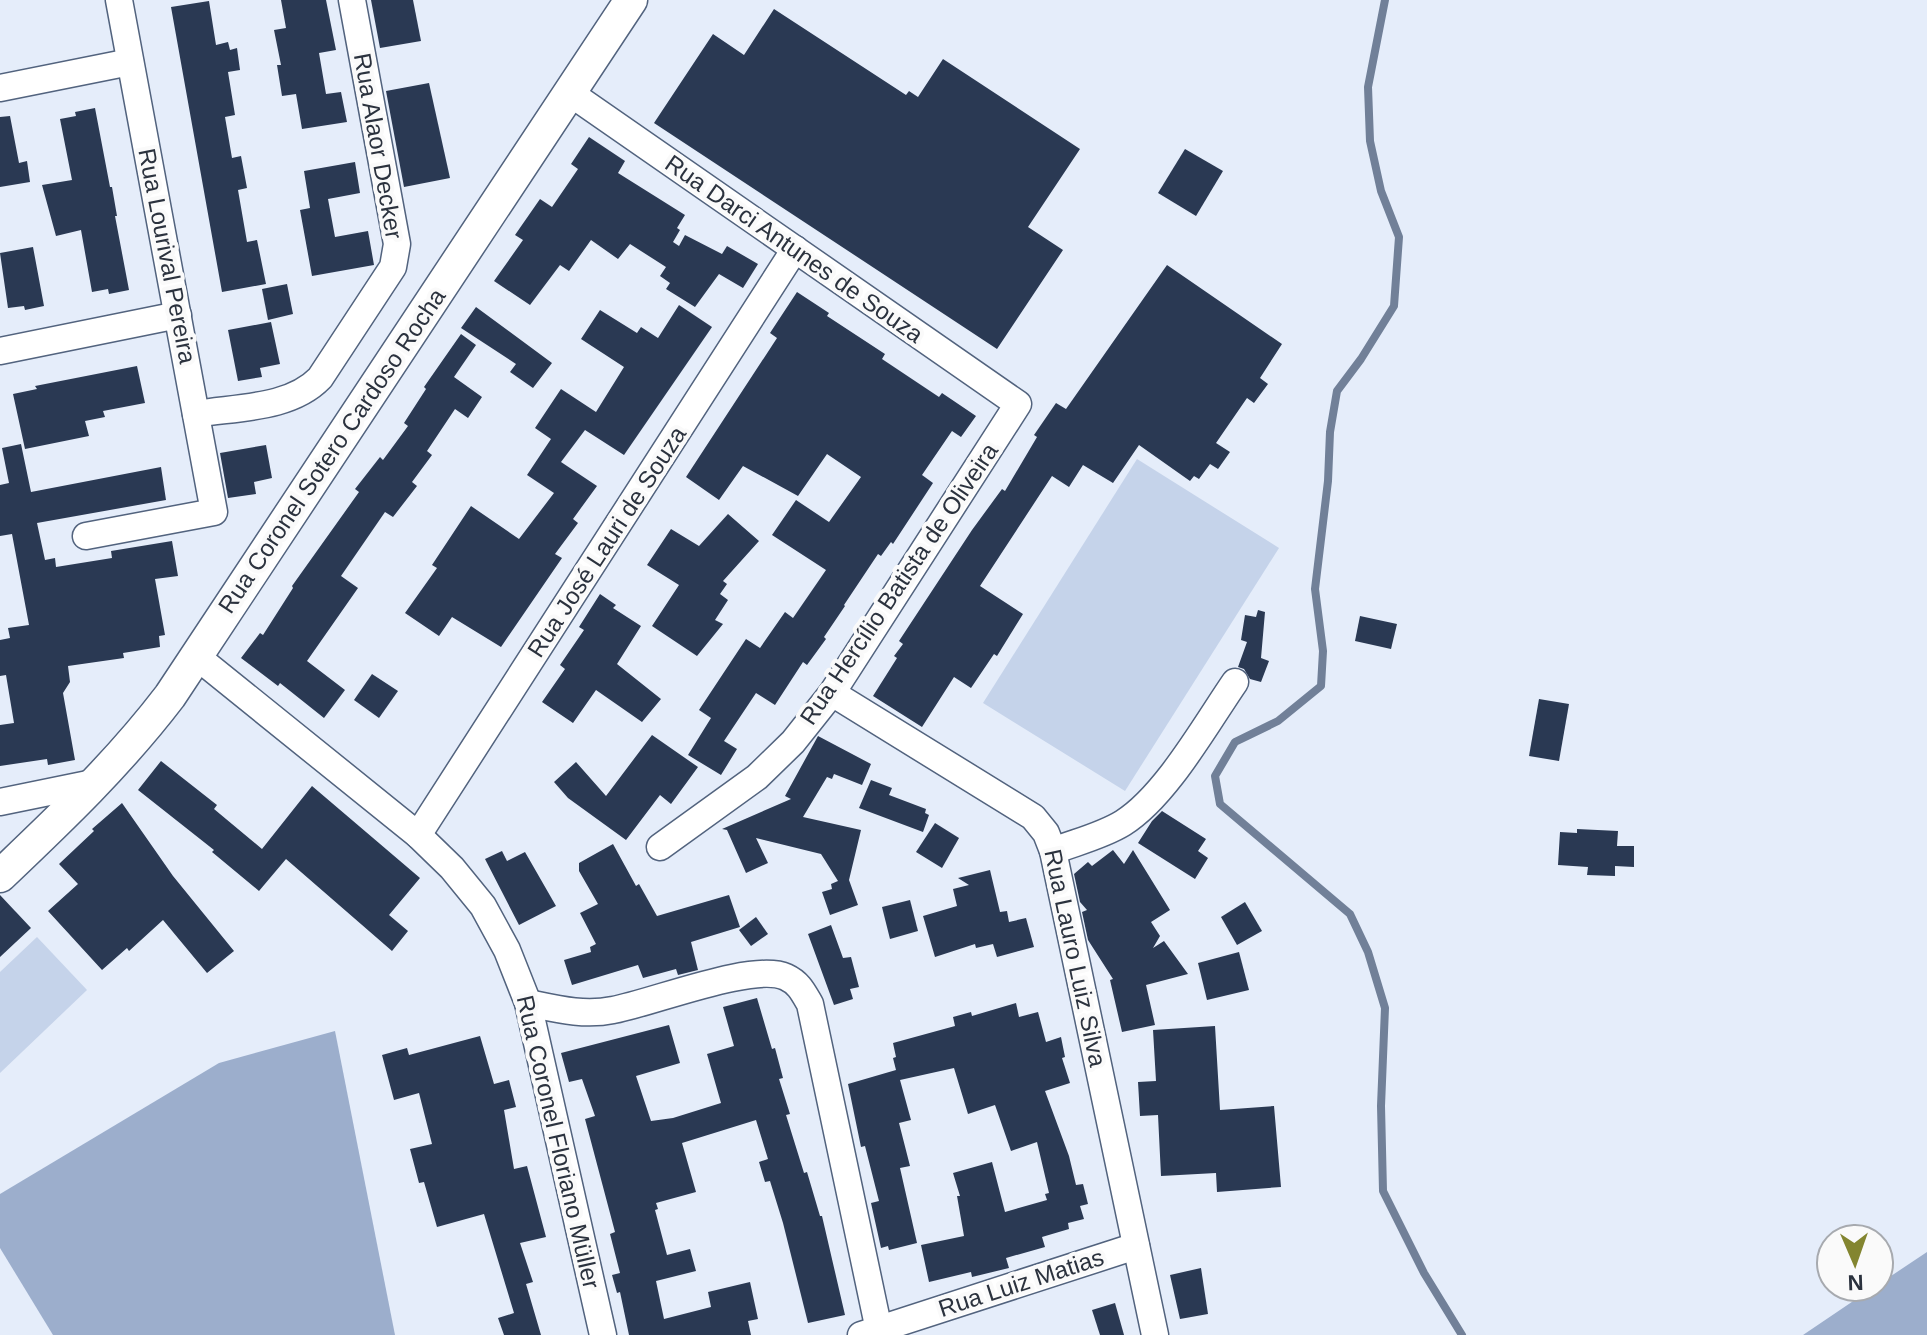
<svg xmlns="http://www.w3.org/2000/svg" width="1927" height="1335" viewBox="0 0 1927 1335" font-family="Helvetica,sans-serif">
  <style>
    .green { fill: #c5d3ea }
    .forest { fill: #9caecc }
    .lines { fill: none; stroke-linecap: round; stroke-linejoin: round }
    .stream { stroke: #718098; stroke-width: 8 }
    .building { fill: #2a3953 }
    .minor-casing { stroke: #52637e; stroke-width: 29 }
    .tertiary-casing { stroke: #52637e; stroke-width: 35 }
    .minor { stroke: #fff; stroke-width: 26 }
    .tertiary { stroke: #fff; stroke-width: 32 }
    .labels { text-anchor: middle; stroke-width: 8; stroke-linejoin: round; paint-order: stroke }
    .street-label { font-size: 24px; fill: #2b323e; stroke: #fafafa }
  </style>
  <rect width="100%" height="100%" fill="#e5edfa"/>
  <!-- green -->
  <g class="green">
    <polygon points="1137,459 1279,548 1125,791 983,703"/>
    <polygon points="37,937 87,990 0,1073 0,972"/>
  </g>
  <!-- forest -->
  <g class="forest">
    <polygon points="335,1031 395,1335 53,1335 0,1248 0,1194 219,1063"/>
    <polygon points="1927,1252 1927,1335 1803,1335 1874,1287 1879,1287 1879,1284"/>
  </g>
  <g class="lines">
    <!-- stream -->
    <polyline class="stream" points="1385,0 1368,87 1370,141 1381,191 1399,237 1394,306 1361,359 1337,391 1330,432 1328,481 1315,589 1323,651 1321,686 1278,721 1235,742 1215,776 1220,804 1350,914 1368,952 1385,1008 1381,1106 1383,1191 1424,1273 1462,1335"/>
  </g>
  <!-- building -->
  <g class="building">
    <polygon points="281,0 326,0 336,50 319,53 326,94 341,92 347,122 302,129 296,94 282,96 277,65 281,65 274,30 286,28"/>
    <polygon points="371,0 413,0 421,41 380,48"/>
    <polygon points="209,1 216,45 228,42 230,50 237,48 240,70 228,72 235,115 225,117 232,158 241,156 247,188 238,190 247,242 257,240 266,284 222,292 171,7"/>
    <polygon points="774,9 906,95 909,91 918,97 943,59 1080,149 1028,227 1063,250 997,349 654,123 713,34 744,55"/>
    <polygon points="429,83 450,178 404,187 386,91"/>
    <polygon points="95,108 110,187 112,187 117,216 115,216 129,290 109,294 108,289 92,292 81,230 56,236 42,185 72,180 60,119 76,116 75,112"/>
    <polygon points="10,116 19,163 27,161 30,182 0,187 0,117"/>
    <polygon points="589,137 625,161 618,173 685,215 677,228 680,230 673,242 679,246 685,235 722,254 727,246 758,264 743,288 719,274 695,307 666,289 670,283 660,276 666,267 630,244 618,259 591,240 569,271 560,265 530,305 494,281 523,240 515,235 540,199 552,207 578,169 571,164"/>
    <polygon points="1185,149 1223,171 1196,216 1158,193"/>
    <polygon points="355,162 360,193 328,199 335,237 368,231 374,265 312,276 300,210 310,208 304,171"/>
    <polygon points="33,247 44,306 25,310 24,306 8,308 0,253"/>
    <polygon points="1167,265 1282,344 1260,378 1268,384 1254,403 1247,398 1216,443 1230,452 1218,469 1210,464 1199,479 1194,476 1190,481 1139,445 1113,483 1083,465 1069,487 1052,476 980,586 1023,614 997,656 994,654 971,688 954,677 922,727 873,696 897,658 894,656 903,644 899,641 972,530 1002,489 1005,491 1037,437 1034,435 1056,403 1066,409"/>
    <polygon points="287,284 293,314 268,320 262,289"/>
    <polygon points="797,292 829,313 827,316 885,354 882,359 939,397 942,393 976,416 961,437 952,431 922,475 933,483 893,544 891,542 881,556 878,554 844,605 845,606 824,637 826,639 807,665 803,662 775,705 756,693 724,741 737,749 721,775 688,755 711,718 699,710 746,639 760,648 785,612 793,618 826,570 772,535 796,500 829,522 861,477 827,454 798,496 743,466 719,500 686,477 777,338 770,333"/>
    <polygon points="679,305 712,327 624,455 585,430 561,462 597,486 573,519 578,523 555,554 562,558 501,647 452,617 439,636 405,613 437,568 432,565 471,506 519,539 554,493 527,475 551,439 535,428 561,389 596,412 624,367 581,339 600,310 637,333 641,327 658,338"/>
    <polygon points="476,307 552,363 533,388 510,372 516,364 461,328"/>
    <polygon points="271,322 280,364 260,368 262,377 238,381 228,330"/>
    <polygon points="461,334 476,345 454,377 482,397 468,418 455,409 427,451 432,455 412,482 417,486 393,517 385,512 341,576 358,588 307,661 345,690 324,718 280,683 278,686 241,658 260,633 263,635 293,588 292,586 359,492 355,489 380,457 383,460 408,426 404,423 426,389 424,387"/>
    <polygon points="137,366 145,403 103,411 105,417 85,421 89,436 25,449 13,394 37,389 35,386"/>
    <polygon points="21,444 31,492 161,467 166,500 37,523 45,560 55,558 56,567 112,558 111,551 172,541 178,576 155,579 165,635 159,636 160,647 123,653 124,658 68,666 70,682 63,693 75,760 48,765 47,759 0,766 0,725 14,723 6,675 0,676 0,640 10,638 8,628 29,625 12,534 0,536 0,485 9,483 2,448"/>
    <polygon points="266,445 272,478 254,482 256,494 228,498 220,453"/>
    <polygon points="728,514 759,541 723,581 727,584 720,594 728,600 715,620 723,624 697,656 652,626 679,585 647,565 671,529 699,546"/>
    <polygon points="600,594 616,605 613,608 641,626 617,664 661,699 642,722 596,690 573,723 542,702 565,669 560,665 584,630 579,627"/>
    <polygon points="1258,610 1265,612 1261,658 1269,661 1261,682 1250,679 1244,669 1238,667 1247,642 1241,640 1245,615 1256,617"/>
    <polygon points="1360,616 1397,624 1391,649 1355,641"/>
    <polygon points="372,674 398,691 379,718 354,700"/>
    <polygon points="1539,699 1569,704 1559,761 1529,756"/>
    <polygon points="652,735 698,767 671,804 660,795 626,840 568,798 554,782 576,762 606,796"/>
    <polygon points="818,736 871,764 862,785 834,774 832,779 827,777 803,817 861,830 849,880 858,905 830,915 822,892 832,889 831,884 838,881 821,854 756,838 768,863 746,873 727,830 722,829 791,799 785,796"/>
    <polygon points="161,761 217,805 214,809 262,849 312,786 420,878 389,915 408,931 392,951 286,859 259,891 212,852 214,850 138,790"/>
    <polygon points="871,780 892,788 889,795 926,809 925,813 929,815 923,832 859,808"/>
    <polygon points="122,803 173,876 234,951 207,973 163,920 129,951 127,948 102,970 48,911 78,884 59,864 94,831 92,829"/>
    <polygon points="1162,811 1206,839 1198,851 1208,858 1195,879 1138,843 1152,821"/>
    <polygon points="935,823 959,838 942,868 916,852"/>
    <polygon points="1577,829 1618,831 1617,846 1634,846 1634,867 1615,866 1615,876 1587,875 1588,867 1558,865 1560,832 1577,833"/>
    <polygon points="613,844 636,886 639,884 657,916 729,895 740,927 691,942 698,970 678,975 676,969 643,978 638,965 572,985 564,960 591,952 590,947 596,944 580,913 598,904 579,871 579,863"/>
    <polygon points="1113,850 1124,864 1133,850 1170,910 1151,922 1160,936 1153,948 1164,941 1188,974 1146,985 1155,1025 1122,1032 1110,980 1113,979 1088,940 1082,912 1087,910 1080,902 1074,874 1088,862 1092,866"/>
    <polygon points="502,851 507,861 525,852 556,906 519,925 485,859"/>
    <polygon points="990,870 1000,912 1007,911 1009,922 1026,918 1034,947 997,957 993,944 976,948 975,944 935,957 923,916 957,906 953,889 969,885 958,878"/>
    <polygon points="0,895 31,928 0,957"/>
    <polygon points="910,900 918,931 890,939 882,907"/>
    <polygon points="1245,902 1262,931 1237,945 1221,917"/>
    <polygon points="756,917 768,934 751,946 739,930"/>
    <polygon points="831,925 843,958 851,957 859,987 850,989 853,999 834,1005 808,934"/>
    <polygon points="1239,952 1249,990 1207,1000 1198,963"/>
    <polygon points="757,998 772,1049 775,1048 783,1078 779,1079 790,1114 786,1115 804,1173 807,1172 820,1216 822,1216 845,1315 808,1323 783,1223 770,1181 765,1182 759,1162 768,1159 756,1120 682,1143 696,1192 656,1203 658,1209 655,1210 667,1255 690,1249 696,1271 656,1281 664,1319 711,1307 708,1292 750,1282 758,1319 748,1321 751,1335 629,1335 620,1292 617,1293 612,1275 620,1273 610,1234 615,1232 585,1119 595,1116 582,1079 569,1082 561,1053 669,1025 680,1063 636,1076 651,1121 673,1118 721,1103 707,1054 734,1046 723,1007"/>
    <polygon points="1016,1003 1019,1017 1038,1012 1046,1042 1061,1037 1065,1057 1062,1058 1070,1083 1045,1091 1069,1156 1076,1185 1083,1184 1088,1204 1080,1206 1084,1219 1068,1223 1069,1229 1042,1237 1045,1247 1006,1258 1009,1268 972,1277 971,1272 929,1282 921,1245 964,1236 957,1196 960,1196 953,1173 992,1162 1005,1212 1047,1200 1045,1194 1049,1193 1037,1142 1011,1151 995,1105 968,1114 954,1068 900,1080 911,1120 899,1123 910,1166 900,1168 917,1243 889,1250 888,1246 881,1248 871,1203 879,1201 865,1146 861,1147 848,1084 896,1070 893,1058 896,1057 893,1043 955,1026 953,1017 971,1012 972,1016"/>
    <polygon points="1215,1026 1220,1110 1274,1106 1281,1187 1217,1192 1216,1173 1161,1176 1158,1115 1140,1116 1138,1082 1156,1081 1153,1030"/>
    <polygon points="480,1036 494,1084 509,1080 516,1107 504,1110 514,1169 527,1166 546,1237 520,1243 533,1282 526,1284 541,1335 504,1335 498,1318 514,1313 484,1214 437,1227 424,1182 419,1183 410,1149 432,1144 419,1093 394,1100 382,1055 407,1048 409,1055"/>
    <polygon points="1201,1268 1208,1314 1180,1319 1170,1275"/>
    <polygon points="1115,1303 1124,1335 1100,1335 1092,1310"/>
  </g>
  <g class="lines">
    <!-- minor casing -->
    <g class="minor-casing">
      <g id="minor">
        <polyline points="0,88 130,62"/>
        <polyline points="570,93 1018,404 832,693 793,742 757,777 660,847"/>
        <polyline points="0,351 178,315"/>
        <path d="M196 414C237 407 290 409 320 378L393 267 397 244 352 0"/>
        <polyline points="86,536 214,512 119,0"/>
        <polyline points="196,656 418,835 452,868 483,906 507,950 528,1003 603,1335"/>
        <polyline points="832,693 1033,817 1046,833 1053,851 1155,1335"/>
        <polyline points="0,802 98,782"/>
        <polyline points="418,835 795,249"/>
        <path d="M1053 851C1076 842 1102 836 1123 823 1166 796 1206 724 1235 682"/>
        <path d="M528 1003C557 1009 584 1016 613 1010 652 1003 753 962 786 977 799 983 803 992 810 1004L880 1335"/>
        <polyline points="861,1335 1136,1246"/>
      </g>
    </g>
    <!-- tertiary casing -->
    <g class="tertiary-casing">
      <path id="tertiary" d="M0 876C60 819 119 763 170 696L631 0"/>
    </g>
    <!-- minor -->
    <use href="#minor" class="minor"/>
    <!-- tertiary -->
    <use href="#tertiary" class="tertiary"/>
  </g>
  <g class="labels">
    <!-- street labels -->
    <g class="street-label">
      <text transform="translate(378 146) rotate(80)" y="8">Rua Alaor Decker</text>
      <text transform="translate(794 249) rotate(35)" y="8">Rua Darci Antunes de Souza</text>
      <text transform="translate(167 256) rotate(79)" y="8">Rua Lourival Pereira</text>
      <text transform="translate(332 451) rotate(-56)" y="8">Rua Coronel Sotero Cardoso Rocha</text>
      <text transform="translate(607 542) rotate(-57)" y="8">Rua José Lauri de Souza</text>
      <text transform="translate(899 584) rotate(-56)" y="8">Rua Hercílio Batista de Oliveira</text>
      <text transform="translate(1075 958) rotate(78)" y="8">Rua Lauro Luiz Silva</text>
      <text transform="translate(558 1142) rotate(77)" y="8">Rua Coronel Floriano Müller</text>
      <text transform="translate(1021 1283) rotate(-18)" y="8">Rua Luiz Matias</text>
    </g>
  </g>
  <!-- north arrow -->
  <g transform="translate(1855 1263) rotate(178)"><circle r="38" fill="#fafafa" stroke="#a7aaaf" stroke-width="2"/>
  <path d="M0-6L14 30L0 20L-14 30Z" fill="#838530"/>
  <text y="-12" font-size="22" font-weight="bold" text-anchor="middle" fill="#2b323e">N</text>
  </g>
</svg>
